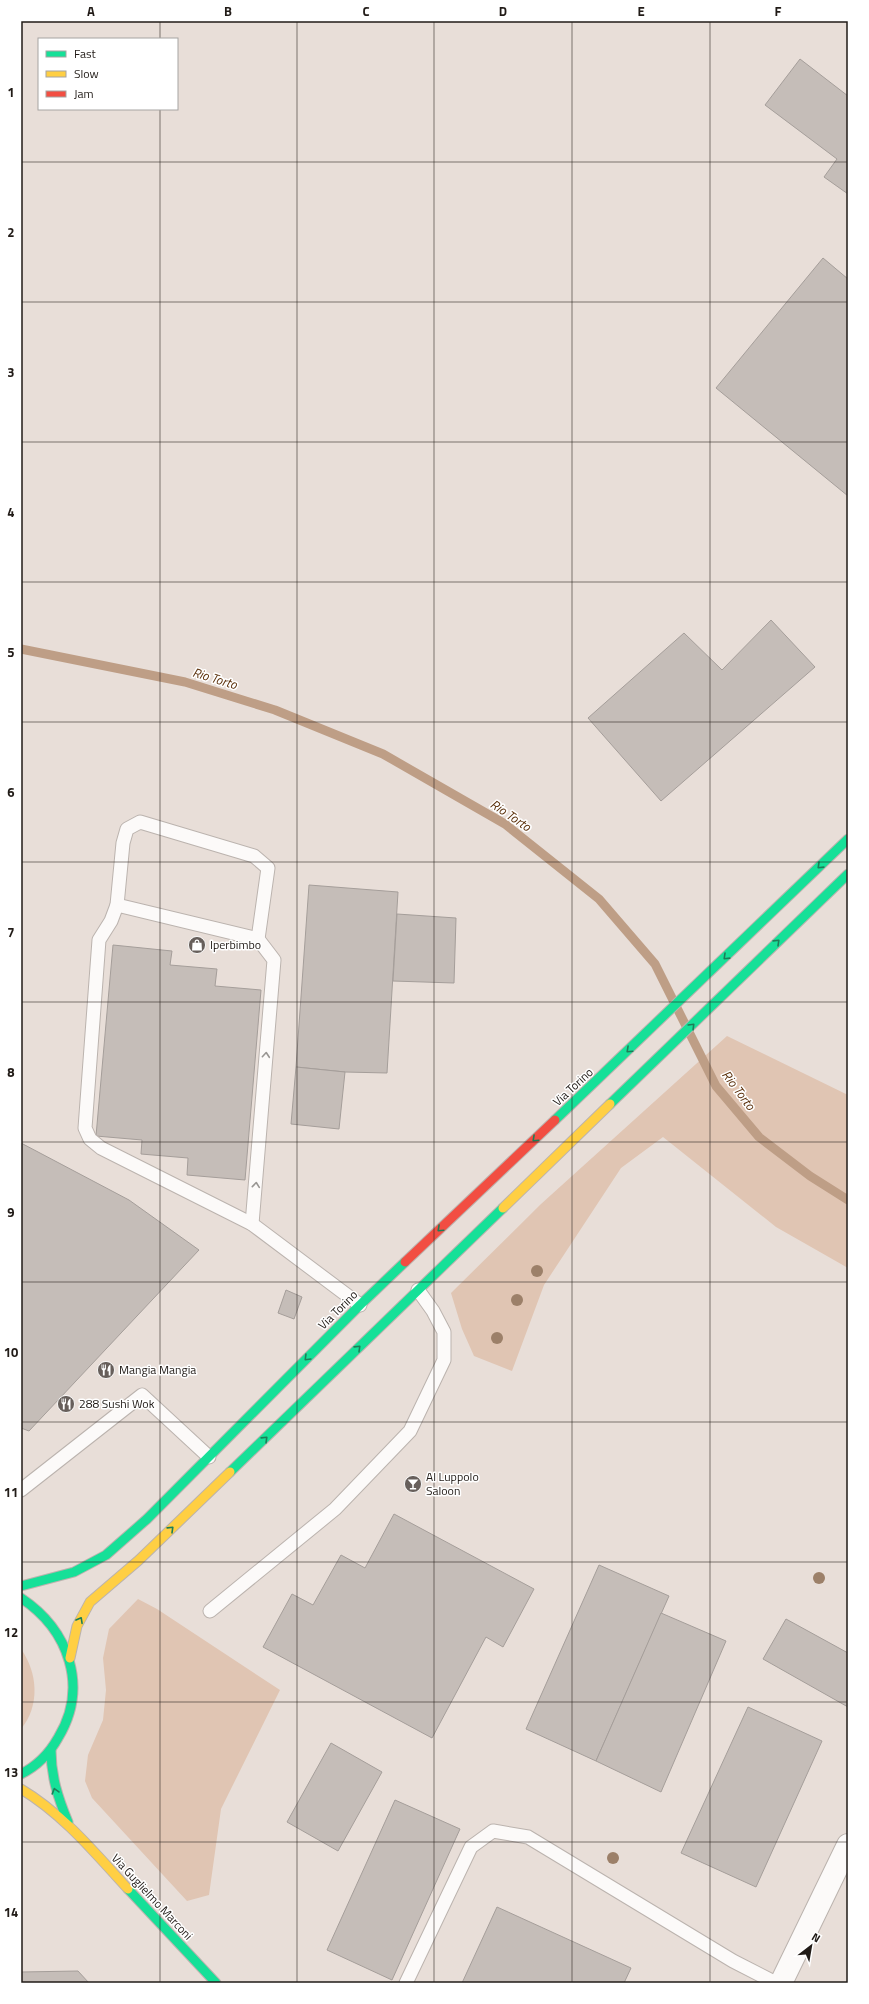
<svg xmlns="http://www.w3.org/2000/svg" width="869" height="2004" viewBox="0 0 869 2004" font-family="'Titillium Web',sans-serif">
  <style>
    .green { fill: #e0c5b3 }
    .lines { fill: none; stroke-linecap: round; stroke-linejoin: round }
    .stream { stroke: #be9e86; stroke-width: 9 }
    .building { fill: #c5bdb8; stroke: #a59e9a }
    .lane-casing { stroke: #bbb3ae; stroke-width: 15 }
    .street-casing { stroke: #bbb3ae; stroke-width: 24 }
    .fast-casing { stroke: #bbb3ae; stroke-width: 11 }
    .slow-casing { stroke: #bbb3ae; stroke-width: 11 }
    .jam-casing { stroke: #bbb3ae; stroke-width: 11 }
    .lane { stroke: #fcfaf9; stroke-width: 13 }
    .street { stroke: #fcfaf9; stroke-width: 22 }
    .fast { stroke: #16e098; stroke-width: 9 }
    .slow { stroke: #ffcf43; stroke-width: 9 }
    .jam { stroke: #f24e42; stroke-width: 9 }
    .tree { fill: #9c8069 }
    .oneway { stroke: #1c7e58 }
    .oneway2 { stroke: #999693 }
    .grid { fill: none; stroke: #211b17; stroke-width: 1; stroke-opacity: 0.55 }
    .labels { text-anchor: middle; stroke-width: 3; stroke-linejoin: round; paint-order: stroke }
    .poi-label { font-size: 12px; fill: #211b17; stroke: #fff; text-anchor: start }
    .street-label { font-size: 12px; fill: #211b17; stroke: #fff }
    .water-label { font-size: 13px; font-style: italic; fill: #5b300b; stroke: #fff }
    .neatline { fill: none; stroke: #211b17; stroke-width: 1.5 }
    .grid-label { font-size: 13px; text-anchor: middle; font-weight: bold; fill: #211b17 }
  </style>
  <rect width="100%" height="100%" fill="#e8ded8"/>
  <!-- green -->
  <g class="green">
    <polygon points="727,1036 848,1095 848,1268 776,1227 663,1137 621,1168 544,1285 512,1371 474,1356 462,1329 451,1293 541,1204"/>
    <polygon points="138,1599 157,1609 280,1690 221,1809 209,1895 187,1901 92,1798 85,1781 88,1755 103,1720 106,1690 103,1658 109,1629"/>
    <path d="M21 1649C38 1673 40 1706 21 1729Z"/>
  </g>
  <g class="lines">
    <!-- stream -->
    <polyline class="stream" points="21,649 185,682 275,710 383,754 505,824 599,899 655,964 716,1086 759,1137 810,1176 848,1200"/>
  </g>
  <!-- building -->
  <g class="building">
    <polygon points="800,59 848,96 848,194 824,177 837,159 765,105"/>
    <polygon points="823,258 848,279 848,496 716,388"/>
    <polygon points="771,620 815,667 661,801 588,718 684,633 722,670"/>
    <polygon points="309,885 398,892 387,1073 345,1072 296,1067"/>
    <polygon points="397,914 456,918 454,983 393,981"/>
    <polygon points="113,945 172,951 170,965 217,969 215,986 261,990 245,1180 187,1175 188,1158 141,1154 142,1140 96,1136"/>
    <polygon points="296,1067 345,1072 339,1129 291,1124"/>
    <polygon points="21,1143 129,1200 199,1250 29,1431 21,1428"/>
    <polygon points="286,1290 302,1297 294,1319 278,1313"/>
    <polygon points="394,1514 534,1589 503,1647 486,1637 432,1738 263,1647 292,1594 313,1605 341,1555 365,1568"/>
    <polygon points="599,1565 669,1596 596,1761 526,1729"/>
    <polygon points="661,1613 726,1641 661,1792 596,1761"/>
    <polygon points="786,1619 848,1653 848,1707 763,1659"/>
    <polygon points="748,1707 822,1741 756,1887 681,1853"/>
    <polygon points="331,1743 382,1772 338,1851 287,1822"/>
    <polygon points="395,1800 460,1829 392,1980 327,1950"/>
    <polygon points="497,1907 631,1968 624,1983 462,1983"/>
    <polygon points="78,1971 89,1983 21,1983 21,1972"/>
  </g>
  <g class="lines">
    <!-- lane casing -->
    <g class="lane-casing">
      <g id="lane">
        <polyline points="117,905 258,939 274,960 252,1224"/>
        <polyline points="258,939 268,868 254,856 140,822 127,829 123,843 117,905 111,921 99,940 85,1128 90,1139 101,1148 252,1224 360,1305"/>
        <polyline points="21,1490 142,1395 209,1457"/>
        <polyline points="210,1611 335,1509 410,1431 444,1360 444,1332 433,1311 418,1290"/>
        <polyline points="406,1983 471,1847 493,1831 528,1837 733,1961 776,1983"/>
      </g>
    </g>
    <!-- street casing -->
    <g class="street-casing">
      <polyline id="street" points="781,1983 848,1845"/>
    </g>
    <!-- fast casing -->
    <g class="fast-casing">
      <g id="fast">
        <polyline points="610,1104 848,874"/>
        <polyline points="555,1120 848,839"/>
        <polyline points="230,1472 503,1208"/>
        <polyline points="21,1586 74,1572 106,1555 147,1519 360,1305 405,1262"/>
        <path d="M21 1598C69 1630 89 1687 58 1738 49 1754 37 1766 21 1774"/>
        <path d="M51 1750C51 1776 58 1798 68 1822"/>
        <polyline points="128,1889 216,1983"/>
      </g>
    </g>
    <!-- slow casing -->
    <g class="slow-casing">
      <g id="slow">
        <polyline points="503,1208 610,1104"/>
        <polyline points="70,1658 77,1626 90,1602 139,1560 230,1472"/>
        <path d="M21 1789C63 1814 95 1853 128 1889"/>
      </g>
    </g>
    <!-- jam casing -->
    <g class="jam-casing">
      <polyline id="jam" points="405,1262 555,1120"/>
    </g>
    <!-- lane -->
    <use href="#lane" class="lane"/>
    <!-- street -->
    <use href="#street" class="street"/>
    <!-- fast -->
    <use href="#fast" class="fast"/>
    <!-- slow -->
    <use href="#slow" class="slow"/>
    <!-- jam -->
    <use href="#jam" class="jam"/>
  </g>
  <!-- trees -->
  <g class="tree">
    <circle cx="537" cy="1271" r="6"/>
    <circle cx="517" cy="1300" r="6"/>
    <circle cx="497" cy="1338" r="6"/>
    <circle cx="819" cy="1578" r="6"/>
    <circle cx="613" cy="1858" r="6"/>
  </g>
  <!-- one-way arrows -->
  <defs><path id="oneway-chevron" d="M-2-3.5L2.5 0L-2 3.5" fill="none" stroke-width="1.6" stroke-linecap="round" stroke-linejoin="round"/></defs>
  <g class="oneway">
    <use href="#oneway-chevron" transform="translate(820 866) rotate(136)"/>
    <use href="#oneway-chevron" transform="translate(777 942) rotate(-44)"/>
    <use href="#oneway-chevron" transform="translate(726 957) rotate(136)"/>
    <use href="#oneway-chevron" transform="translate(692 1026) rotate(-45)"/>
    <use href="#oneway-chevron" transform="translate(629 1050) rotate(137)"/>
    <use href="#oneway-chevron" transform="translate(535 1139) rotate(137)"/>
    <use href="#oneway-chevron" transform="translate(440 1229) rotate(137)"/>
    <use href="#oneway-chevron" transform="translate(358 1348) rotate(-44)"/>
    <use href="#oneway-chevron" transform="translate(307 1358) rotate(135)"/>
    <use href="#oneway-chevron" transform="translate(265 1439) rotate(-44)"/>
    <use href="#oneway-chevron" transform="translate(171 1529) rotate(-44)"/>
    <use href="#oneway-chevron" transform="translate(80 1620) rotate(-61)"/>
    <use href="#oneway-chevron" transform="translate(55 1791) rotate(-106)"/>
  </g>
  <g class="oneway2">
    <use href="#oneway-chevron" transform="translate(266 1055) rotate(-85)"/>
    <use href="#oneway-chevron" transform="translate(256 1185) rotate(-84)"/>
  </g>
  <!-- grid -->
  <path class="grid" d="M160 21V39M297 21V1983M434 21V1983M572 21V1983M710 21V1983M160 109V1983M21 162H848M21 302H848M21 442H848M21 582H848M21 722H848M21 862H848M21 1002H848M21 1142H848M21 1282H848M21 1422H848M21 1562H848M21 1702H848M21 1842H848"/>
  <!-- icons -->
  <defs>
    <g id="shop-disc" transform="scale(0.9)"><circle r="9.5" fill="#675f5b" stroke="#fff"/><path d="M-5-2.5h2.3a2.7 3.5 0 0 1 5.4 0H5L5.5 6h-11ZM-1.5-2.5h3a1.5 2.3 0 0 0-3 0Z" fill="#fff"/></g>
    <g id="restaurant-disc" transform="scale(0.9)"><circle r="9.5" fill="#675f5b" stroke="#fff"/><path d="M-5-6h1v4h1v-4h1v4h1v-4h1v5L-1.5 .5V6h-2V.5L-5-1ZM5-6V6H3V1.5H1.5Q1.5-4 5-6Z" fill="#fff"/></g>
    <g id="bar-disc" transform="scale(0.9)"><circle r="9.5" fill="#675f5b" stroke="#fff"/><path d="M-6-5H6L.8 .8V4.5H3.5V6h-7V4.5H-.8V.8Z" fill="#fff"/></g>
  </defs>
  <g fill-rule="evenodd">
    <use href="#shop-disc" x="197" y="945"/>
    <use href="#restaurant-disc" x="106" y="1370"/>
    <use href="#restaurant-disc" x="66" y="1404"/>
    <use href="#bar-disc" x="413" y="1484"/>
  </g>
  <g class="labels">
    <!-- poi labels -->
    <g class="poi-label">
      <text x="210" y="949">Iperbimbo</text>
      <text x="119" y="1374">Mangia Mangia</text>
      <text x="79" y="1408">288 Sushi Wok</text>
      <text x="426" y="1481">Al Luppolo<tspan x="426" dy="14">Saloon</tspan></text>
    </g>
    <!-- street labels -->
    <g class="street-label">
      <text transform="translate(573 1087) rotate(-43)" y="4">Via Torino</text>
      <text transform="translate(338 1310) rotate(-45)" y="4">Via Torino</text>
      <text transform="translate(152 1897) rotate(47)" y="4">Via Guglielmo Marconi</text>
    </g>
    <!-- water labels -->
    <g class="water-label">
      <text transform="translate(215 678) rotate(17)" y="5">Rio Torto</text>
      <text transform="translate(511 815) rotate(34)" y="5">Rio Torto</text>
      <text transform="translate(739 1090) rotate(53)" y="5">Rio Torto</text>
    </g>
  </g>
  <!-- border -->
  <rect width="869" height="2004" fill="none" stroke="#ffffff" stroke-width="44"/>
  <!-- legend -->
  <rect x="38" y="38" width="140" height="72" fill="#ffffff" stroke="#a6a4a2"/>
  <rect x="46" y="51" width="20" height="6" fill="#16e098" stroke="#a6a4a2"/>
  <text x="74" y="58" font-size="12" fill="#211b17">Fast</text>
  <rect x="46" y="71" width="20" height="6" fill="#ffcf43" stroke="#a6a4a2"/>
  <text x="74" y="78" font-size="12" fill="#211b17">Slow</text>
  <rect x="46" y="91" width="20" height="6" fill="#f24e42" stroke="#a6a4a2"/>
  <text x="74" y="98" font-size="12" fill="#211b17">Jam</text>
  <!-- north arrow -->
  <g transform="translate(811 1946) rotate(31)" stroke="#ffffff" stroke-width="3" paint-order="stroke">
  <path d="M0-3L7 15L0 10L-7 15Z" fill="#211b17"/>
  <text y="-6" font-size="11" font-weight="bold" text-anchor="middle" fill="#211b17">N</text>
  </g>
  <rect x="22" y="22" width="825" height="1960" class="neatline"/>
  <g class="grid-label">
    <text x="91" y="16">A</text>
    <text x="228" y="16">B</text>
    <text x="366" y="16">C</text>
    <text x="503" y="16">D</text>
    <text x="641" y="16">E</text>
    <text x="778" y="16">F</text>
    <text x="11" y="97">1</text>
    <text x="11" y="237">2</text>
    <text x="11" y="377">3</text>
    <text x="11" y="517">4</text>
    <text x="11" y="657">5</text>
    <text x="11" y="797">6</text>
    <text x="11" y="937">7</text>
    <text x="11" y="1077">8</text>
    <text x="11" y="1217">9</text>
    <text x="11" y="1357">10</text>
    <text x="11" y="1497">11</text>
    <text x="11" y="1637">12</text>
    <text x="11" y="1777">13</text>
    <text x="11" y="1917">14</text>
  </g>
</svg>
